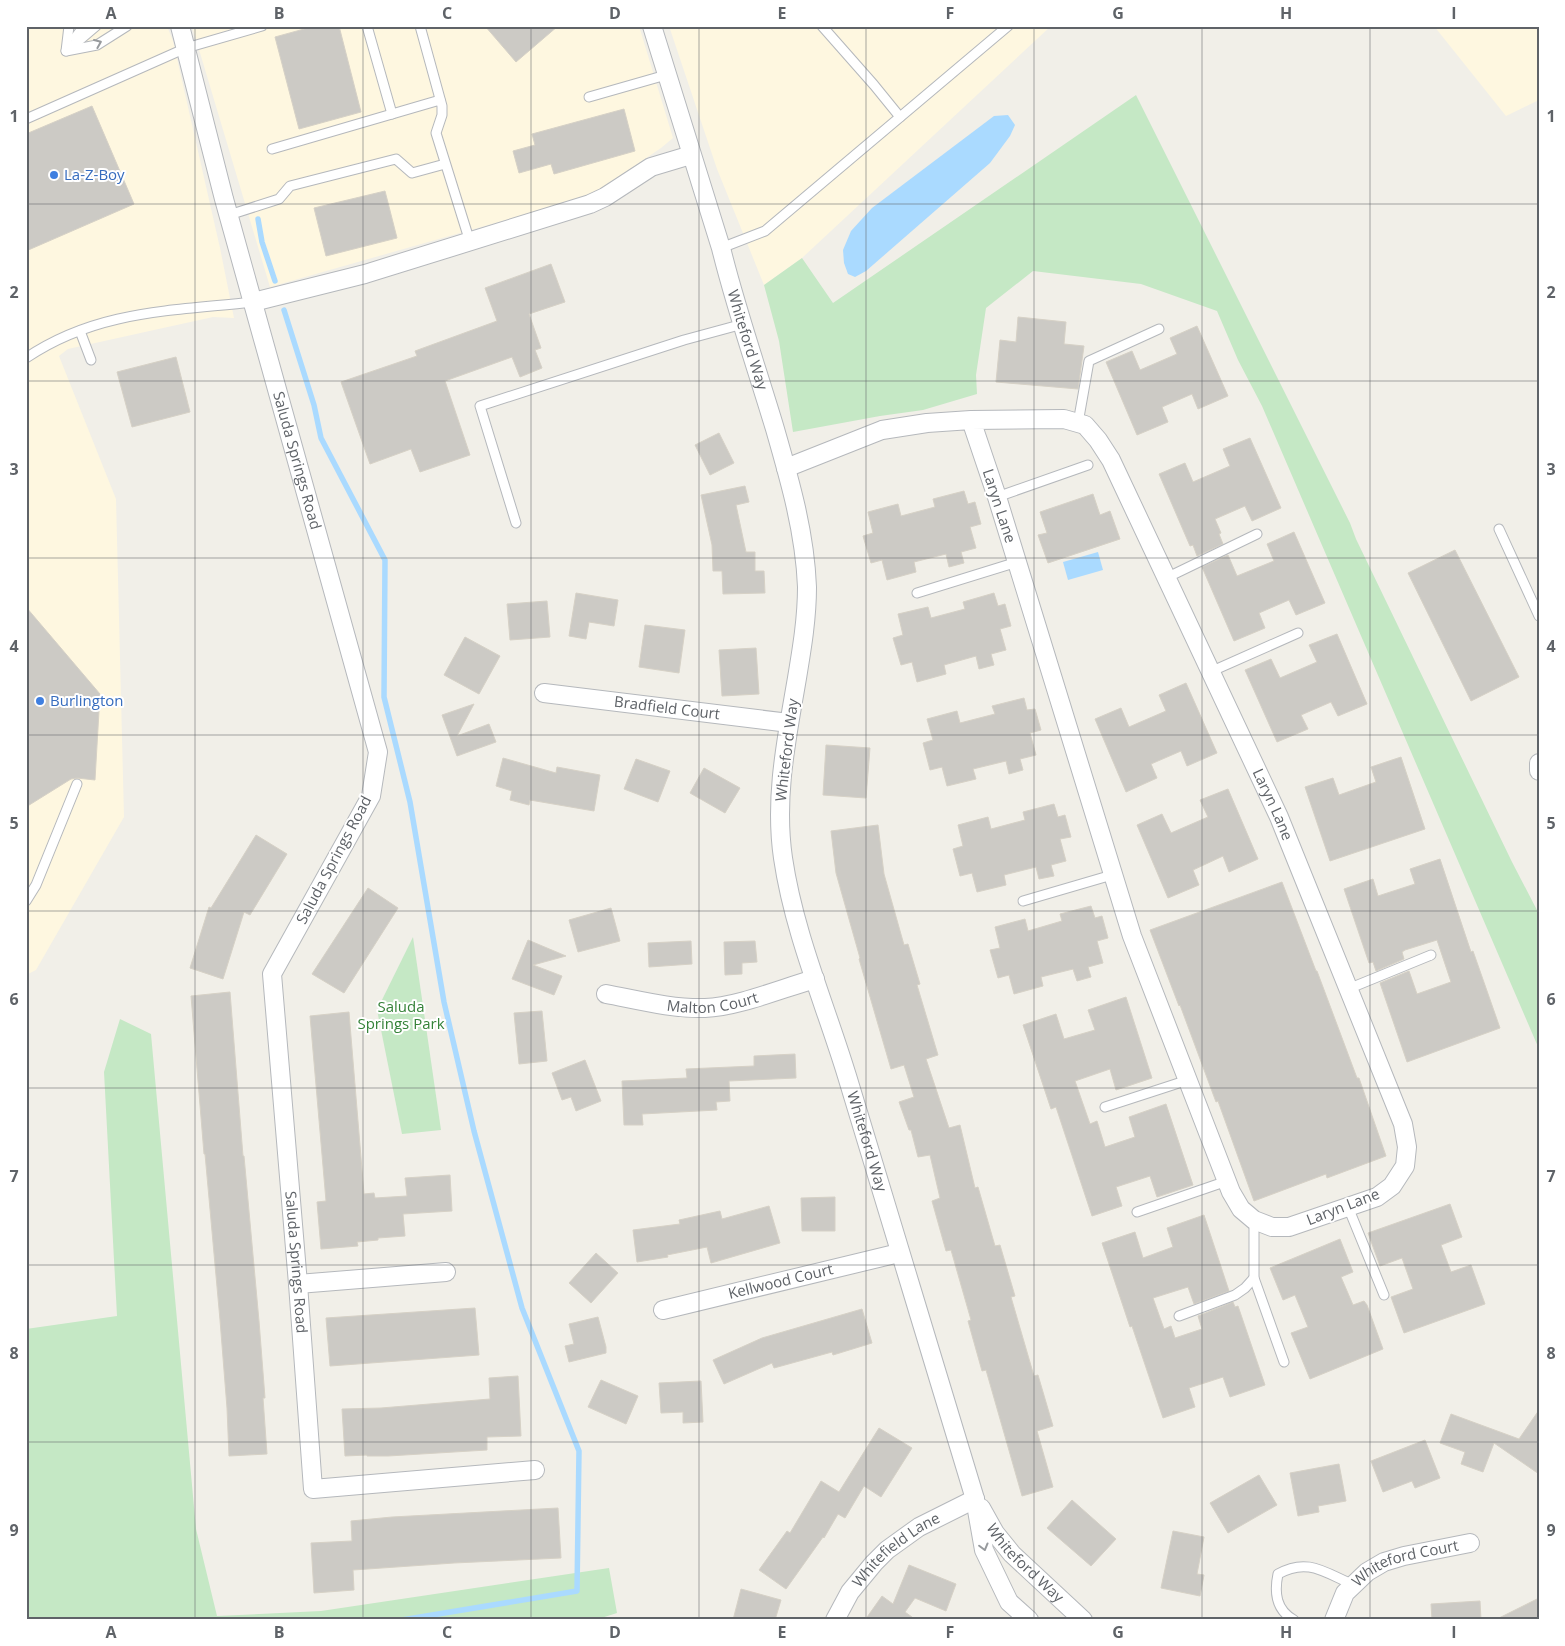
<svg xmlns="http://www.w3.org/2000/svg" width="1565" height="1646" viewBox="0 0 1565 1646" font-family="'Open Sans',sans-serif">
  <style>
    .commercial { fill: #fef7e0 }
    .green { fill: #c5e8c5 }
    .water { fill: #aadaff }
    .lines { fill: none; stroke-linecap: round; stroke-linejoin: round }
    .stream { stroke: #aadaff; stroke-width: 5.5 }
    .building { fill: #cccac5; stroke: #d6d1c6 }
    .lane-casing { stroke: #b5b8bc; stroke-width: 11 }
    .street-casing { stroke: #b5b8bc; stroke-width: 20 }
    .lane { stroke: #fff; stroke-width: 9 }
    .street { stroke: #fff; stroke-width: 18 }
    .oneway { stroke: #979a9d }
    .grid { fill: none; stroke: #5f6368; stroke-width: 1; stroke-opacity: 0.55 }
    .shop-dot { fill: #3f7fe0; stroke: #fff; stroke-width: 2 }
    .labels { text-anchor: middle; stroke-width: 4; stroke-linejoin: round; paint-order: stroke }
    .shop-label { font-size: 15px; fill: #366cbe; stroke: #fff; text-anchor: start }
    .street-label { font-size: 15px; fill: #5f6368; stroke: #fff }
    .park-label { font-size: 15px; fill: #348238; stroke: #fff }
    .neatline { fill: none; stroke: #5f6368; stroke-width: 2 }
    .grid-label { font-size: 16px; text-anchor: middle; font-weight: bold; fill: #5f6368 }
  </style>
  <rect width="100%" height="100%" fill="#f1efe8"/>
  <!-- commercial -->
  <g class="commercial">
    <polygon points="26,26 167,26 173,41 220,248 234,318 213,317 68,349 59,356 116,499 124,817 36,970 26,975"/>
    <polygon points="192,26 639,26 673,138 661,148 590,196 270,287"/>
    <polygon points="669,26 1051,26 802,258 764,285 717,169"/>
    <polygon points="1434,26 1539,26 1539,100 1506,116"/>
  </g>
  <!-- green -->
  <g class="green">
    <polygon points="1136,95 1350,523 1356,539 1512,862 1539,914 1539,1049 1262,406 1238,360 1217,311 1141,284 1033,271 986,308 976,375 977,394 923,410 880,416 793,432 779,341 764,285 802,258 833,303"/>
    <polygon points="413,937 441,1130 402,1134 377,1010"/>
    <polygon points="120,1019 151,1034 196,1529 217,1616 321,1611 609,1568 617,1613 595,1620 26,1620 26,1329 117,1316 104,1072"/>
  </g>
  <!-- water -->
  <g class="water">
    <polygon points="1008,115 1015,125 1010,136 990,163 866,271 855,277 848,274 844,263 843,250 851,231 872,208 994,116"/>
    <polygon points="1098,552 1103,570 1068,580 1063,562"/>
  </g>
  <g class="lines">
    <!-- stream -->
    <g class="stream">
      <polyline points="258,219 262,242 275,281"/>
      <polyline points="284,310 314,405 321,438 385,560 384,697 410,802 444,1002 474,1131 522,1308 579,1451 577,1591 402,1620"/>
    </g>
  </g>
  <!-- building -->
  <g class="building">
    <polygon points="315,26 339,26 361,112 299,129 275,37"/>
    <polygon points="485,26 558,26 516,62"/>
    <polygon points="92,106 134,204 26,251 26,134"/>
    <polygon points="624,109 635,151 554,174 551,164 519,173 513,151 535,145 532,134"/>
    <polygon points="385,191 397,238 326,256 314,208"/>
    <polygon points="551,264 565,302 529,314 541,348 535,350 542,368 520,377 512,357 445,381 470,455 420,472 411,449 370,464 341,382 417,356 415,351 497,321 485,288"/>
    <polygon points="1018,317 1066,322 1064,344 1084,346 1078,389 996,382 1000,340 1016,342"/>
    <polygon points="1197,326 1228,396 1198,409 1192,394 1162,407 1168,422 1137,435 1106,362 1132,351 1140,370 1177,354 1170,338"/>
    <polygon points="176,357 190,412 132,427 117,372"/>
    <polygon points="719,433 734,463 710,475 695,445"/>
    <polygon points="1250,438 1281,508 1252,521 1245,506 1215,519 1221,533 1219,534 1223,544 1197,556 1193,545 1190,546 1159,474 1185,463 1193,482 1230,466 1223,449"/>
    <polygon points="745,486 749,502 736,505 746,552 755,552 755,571 764,571 765,593 723,594 722,571 713,571 712,545 701,495"/>
    <polygon points="964,491 968,504 975,502 981,524 970,527 976,548 961,552 964,563 949,567 946,554 914,562 916,572 887,580 882,560 871,563 863,536 873,533 868,512 898,504 901,516 935,507 933,499"/>
    <polygon points="1093,494 1100,515 1110,511 1120,539 1048,563 1038,535 1047,533 1040,512"/>
    <polygon points="1294,532 1325,603 1296,615 1289,600 1259,613 1265,628 1234,641 1202,567 1228,555 1237,576 1274,561 1267,544"/>
    <polygon points="1455,550 1519,677 1471,701 1408,573"/>
    <polygon points="576,593 618,600 614,626 589,622 586,639 569,636"/>
    <polygon points="994,593 998,606 1005,604 1011,626 1000,629 1006,650 991,654 994,665 979,669 976,656 944,665 946,674 917,682 912,662 901,665 893,638 903,635 898,614 928,607 931,618 965,609 963,602"/>
    <polygon points="547,601 550,637 510,640 507,604"/>
    <polygon points="26,607 100,694 95,780 77,778 71,779 26,807"/>
    <polygon points="645,625 685,630 679,673 639,667"/>
    <polygon points="1337,634 1367,704 1338,716 1331,702 1301,715 1308,729 1277,742 1245,670 1271,659 1280,678 1317,662 1309,645"/>
    <polygon points="465,637 500,656 479,694 444,675"/>
    <polygon points="756,648 759,694 722,696 719,650"/>
    <polygon points="1186,683 1217,753 1187,766 1181,751 1151,764 1157,778 1126,792 1095,719 1121,708 1129,727 1166,711 1159,695"/>
    <polygon points="1024,698 1027,710 1035,709 1041,730 1030,733 1036,755 1020,759 1023,770 1009,774 1006,761 973,769 976,779 947,786 942,767 930,770 923,743 933,740 927,719 957,711 960,723 995,714 992,706"/>
    <polygon points="474,704 457,736 489,724 496,742 457,756 442,715"/>
    <polygon points="826,745 870,748 866,798 823,795"/>
    <polygon points="1401,757 1425,829 1330,861 1305,787 1333,778 1339,795 1376,782 1371,767"/>
    <polygon points="503,758 556,773 557,767 600,775 594,811 530,800 529,805 510,800 512,791 496,786"/>
    <polygon points="636,759 670,771 658,802 624,789"/>
    <polygon points="704,768 740,788 725,813 690,793"/>
    <polygon points="1228,789 1258,859 1229,872 1223,856 1193,870 1199,885 1168,898 1137,825 1162,814 1171,833 1208,817 1200,800"/>
    <polygon points="1054,804 1058,817 1065,815 1071,837 1060,839 1066,861 1051,865 1054,876 1039,879 1036,867 1004,875 1006,885 977,892 972,873 960,876 953,849 963,846 958,825 988,817 991,829 1025,820 1023,812"/>
    <polygon points="878,825 884,874 904,945 908,944 920,984 917,985 938,1055 926,1059 949,1128 960,1125 975,1188 978,1187 995,1246 1000,1245 1015,1296 1011,1297 1034,1376 1038,1375 1053,1426 1037,1431 1053,1487 1022,1496 986,1370 982,1371 968,1321 971,1320 951,1250 946,1251 932,1201 940,1198 930,1155 918,1157 911,1130 909,1130 899,1102 914,1097 904,1065 891,1069 859,959 860,958 836,873 831,831"/>
    <polygon points="256,835 287,854 250,915 244,912 223,979 190,968 209,907 211,908"/>
    <polygon points="1440,859 1471,952 1473,951 1500,1028 1407,1062 1380,983 1409,971 1417,994 1451,982 1437,940 1405,950 1402,952 1404,959 1376,971 1373,962 1369,963 1344,889 1373,879 1378,896 1415,884 1410,869"/>
    <polygon points="1282,882 1316,971 1317,971 1357,1078 1359,1078 1386,1156 1327,1178 1326,1174 1254,1201 1218,1101 1216,1102 1180,1005 1179,1006 1150,930"/>
    <polygon points="368,888 398,908 344,993 312,974"/>
    <polygon points="1091,906 1095,918 1102,916 1108,938 1097,941 1103,963 1088,967 1091,977 1077,981 1073,969 1041,977 1043,986 1014,994 1009,975 998,978 990,950 1000,948 995,927 1025,919 1028,931 1062,921 1060,914"/>
    <polygon points="611,908 620,941 578,952 569,920"/>
    <polygon points="528,940 566,956 533,965 562,976 554,995 512,979"/>
    <polygon points="691,941 692,964 649,967 648,943"/>
    <polygon points="755,941 757,962 742,963 742,974 725,975 724,942"/>
    <polygon points="230,992 243,1156 244,1156 259,1321 265,1398 263,1398 267,1454 229,1456 227,1408 220,1320 205,1154 204,1154 191,996"/>
    <polygon points="1126,997 1152,1078 1116,1090 1110,1069 1075,1081 1090,1124 1097,1121 1105,1147 1135,1137 1129,1117 1166,1104 1193,1185 1157,1197 1150,1176 1116,1187 1122,1206 1092,1216 1056,1107 1051,1109 1023,1025 1056,1014 1064,1039 1095,1030 1088,1010"/>
    <polygon points="542,1011 547,1061 519,1064 514,1013"/>
    <polygon points="349,1012 364,1194 374,1193 375,1198 407,1196 405,1178 450,1175 452,1211 403,1214 405,1236 378,1238 378,1240 357,1242 358,1246 321,1249 317,1202 326,1201 310,1016"/>
    <polygon points="795,1054 796,1078 729,1081 730,1101 716,1102 717,1110 642,1114 643,1125 624,1125 622,1081 687,1078 686,1069 754,1066 754,1056"/>
    <polygon points="585,1060 601,1101 576,1111 571,1097 562,1100 552,1073"/>
    <polygon points="835,1197 835,1231 802,1231 801,1198"/>
    <polygon points="1450,1204 1462,1237 1441,1245 1451,1272 1471,1265 1485,1304 1404,1333 1391,1297 1413,1289 1402,1258 1380,1266 1368,1233"/>
    <polygon points="769,1206 780,1243 711,1263 707,1247 667,1255 668,1257 637,1262 633,1230 680,1224 679,1220 720,1211 722,1219"/>
    <polygon points="1204,1215 1229,1291 1194,1304 1188,1287 1153,1298 1164,1329 1171,1326 1175,1338 1202,1329 1198,1316 1233,1302 1235,1307 1238,1306 1265,1385 1230,1397 1223,1377 1189,1388 1195,1407 1163,1418 1132,1326 1130,1327 1102,1243 1135,1232 1143,1258 1173,1247 1167,1228"/>
    <polygon points="1340,1239 1353,1272 1341,1277 1353,1305 1364,1301 1367,1305 1383,1349 1310,1379 1291,1333 1308,1327 1295,1295 1283,1300 1270,1268"/>
    <polygon points="596,1253 618,1273 591,1303 569,1283"/>
    <polygon points="475,1308 479,1355 330,1366 326,1318"/>
    <polygon points="862,1309 872,1343 833,1355 832,1352 774,1368 772,1363 724,1384 713,1360 762,1338"/>
    <polygon points="598,1317 606,1347 606,1353 569,1362 565,1346 574,1344 569,1324"/>
    <polygon points="518,1376 521,1436 487,1437 487,1450 388,1456 367,1456 367,1455 345,1456 342,1409 381,1408 490,1399 489,1378"/>
    <polygon points="601,1380 638,1396 626,1424 588,1407"/>
    <polygon points="701,1381 703,1422 683,1423 683,1412 661,1413 659,1383"/>
    <polygon points="1539,1410 1539,1474 1494,1443 1483,1472 1461,1464 1465,1452 1440,1443 1451,1414 1519,1439"/>
    <polygon points="879,1428 912,1448 881,1497 864,1486 845,1518 838,1514 824,1538 823,1537 786,1589 759,1570 787,1531 790,1533 821,1481 839,1492"/>
    <polygon points="1425,1440 1440,1478 1415,1488 1412,1481 1383,1492 1371,1461"/>
    <polygon points="1339,1464 1346,1501 1318,1506 1319,1512 1298,1516 1290,1473"/>
    <polygon points="1259,1475 1277,1505 1228,1533 1210,1503"/>
    <polygon points="1072,1500 1116,1539 1091,1566 1047,1528"/>
    <polygon points="558,1508 561,1558 454,1563 353,1570 354,1590 314,1593 311,1543 352,1541 351,1521 392,1517"/>
    <polygon points="1173,1531 1204,1537 1197,1574 1204,1575 1200,1596 1161,1588"/>
    <polygon points="909,1565 956,1584 946,1611 915,1598 905,1612 916,1620 865,1620 882,1596 893,1604"/>
    <polygon points="741,1589 781,1600 775,1620 733,1620"/>
    <polygon points="1539,1598 1539,1620 1495,1620"/>
    <polygon points="1480,1601 1481,1620 1432,1620 1431,1604"/>
  </g>
  <g class="lines">
    <!-- lane casing -->
    <g class="lane-casing">
      <g id="lane">
        <polyline points="367,26 392,114"/>
        <polyline points="420,26 442,106 442,115 436,133 470,242"/>
        <polyline points="822,26 874,85 900,117"/>
        <polyline points="75,38 84,26"/>
        <polyline points="69,49 96,26"/>
        <polyline points="66,51 97,45 127,26"/>
        <polyline points="66,51 69,26"/>
        <polyline points="589,97 666,75"/>
        <polyline points="26,119 186,48 262,26"/>
        <polyline points="272,149 440,100"/>
        <polyline points="229,215 279,199 290,186 396,159 412,173 445,164"/>
        <polyline points="721,248 765,231 1008,26"/>
        <polyline points="80,331 91,360"/>
        <path d="M26 358C97 310 172 311 253 302"/>
        <polyline points="1078,423 1089,361 1159,329"/>
        <polyline points="997,497 1088,465"/>
        <polyline points="516,523 480,406 684,340 743,324"/>
        <polyline points="1499,529 1539,616"/>
        <polyline points="1166,578 1257,534"/>
        <polyline points="917,593 1017,562"/>
        <polyline points="1210,672 1298,633"/>
        <polyline points="26,901 36,885 77,784"/>
        <polyline points="1023,901 1112,875"/>
        <polyline points="1348,989 1431,955"/>
        <polyline points="1105,1107 1188,1080"/>
        <polyline points="1348,1207 1384,1295"/>
        <polyline points="1137,1212 1227,1181"/>
        <polyline points="1254,1220 1254,1278 1284,1362"/>
        <polyline points="1179,1316 1235,1295 1245,1288 1254,1278"/>
        <path d="M1294 1620C1276 1610 1274 1593 1278 1574 1308 1557 1325 1573 1354 1585"/>
      </g>
    </g>
    <!-- street casing -->
    <g class="street-casing">
      <g id="street">
        <path id="s1" d="M180 26 224 199 378 752 371 796 272 974 298 1284 313 1489 535 1470"/>
        <path id="s2" d="M652 26 721 248C736 309 757 369 775 429 790 481 805 533 807 587 807 618 802 648 797 678 787 737 774 797 783 858 794 933 825 1004 847 1076 890 1217 932 1358 975 1499L984 1550 1009 1602 1029 1620"/>
        <polyline points="253,302 365,274 590,204 605,197 651,167 691,155"/>
        <path id="s3" d="M786 468 882 430 927 423 971 420 1064 419 1085 425 1098 440 1111 460 1279 817 1403 1124 1407 1147 1405 1166 1392 1186 1377 1197 1289 1227H1272L1254 1220 1241 1209 1231 1192 1132 936 997 497 971 420"/>
        <path id="s4" d="M544 693 789 723"/>
        <polyline points="1539,763 1539,771"/>
        <path id="s5" d="M606 994C638 1000 672 1009 705 1008 737 1007 783 988 815 979"/>
        <polyline points="298,1284 446,1272"/>
        <path id="s6" d="M663 1310 899 1253"/>
        <path id="s7" d="M981 1508 995 1533 1012 1554 1083 1620"/>
        <path id="s8" d="M835 1620 850 1592 874 1563 887 1550 919 1527 975 1499"/>
        <path id="s9" d="M1334 1620 1345 1593 1367 1572 1384 1562 1404 1556 1470 1543"/>
      </g>
    </g>
    <!-- lane -->
    <use href="#lane" class="lane"/>
    <!-- street -->
    <use href="#street" class="street"/>
  </g>
  <!-- one-way arrows -->
  <defs><path id="oneway-chevron" d="M-2-3.5L2.5 0L-2 3.5" fill="none" stroke-width="1.6" stroke-linecap="round" stroke-linejoin="round" transform="scale(1.25)"/></defs>
  <g class="oneway">
    <use href="#oneway-chevron" transform="translate(98 43) rotate(-23)"/>
    <use href="#oneway-chevron" transform="translate(984 1547) rotate(75)"/>
  </g>
  <!-- grid -->
  <path class="grid" d="M195 26V1620M363 26V1620M531 26V1620M699 26V1620M866 26V1620M1034 26V1620M1202 26V1620M1370 26V1620M26 204H1539M26 381H1539M26 558H1539M26 735H1539M26 911H1539M26 1088H1539M26 1265H1539M26 1442H1539"/>
  <!-- markers -->
  <g class="shop-dot">
    <circle cx="54" cy="175" r="5"/>
    <circle cx="40" cy="701" r="5"/>
  </g>
  <g class="labels">
    <!-- shop labels -->
    <g class="shop-label">
      <text x="64" y="180">La-Z-Boy</text>
      <text x="50" y="706">Burlington</text>
    </g>
    <!-- street labels -->
    <g class="street-label">
      <text dy="5" stroke="none"><textPath href="#s2" startOffset="328">Whiteford Way</textPath></text>
      <text dy="5" stroke="none"><textPath href="#s1" startOffset="450">Saluda Springs Road</textPath></text>
      <text transform="translate(999 506) rotate(72)" y="5">Laryn Lane</text>
      <text dy="5" stroke="none"><textPath href="#s4" startOffset="124">Bradfield Court</textPath></text>
      <text transform="translate(787 750) rotate(-83)" y="5">Whiteford Way</text>
      <text dy="5" stroke="none"><textPath href="#s3" startOffset="732">Laryn Lane</textPath></text>
      <text transform="translate(334 860) rotate(-62)" y="5">Saluda Springs Road</text>
      <text dy="5" stroke="none"><textPath href="#s5" startOffset="108">Malton Court</textPath></text>
      <text dy="5" stroke="none"><textPath href="#s2" startOffset="1152">Whiteford Way</textPath></text>
      <text transform="translate(1343 1207) rotate(-21)" y="5">Laryn Lane</text>
      <text dy="5" stroke="none"><textPath href="#s1" startOffset="1290">Saluda Springs Road</textPath></text>
      <text dy="5" stroke="none"><textPath href="#s6" startOffset="121">Kellwood Court</textPath></text>
      <text dy="5" stroke="none"><textPath href="#s8" startOffset="95">Whitefield Lane</textPath></text>
      <text dy="5" stroke="none"><textPath href="#s7" startOffset="71">Whiteford Way</textPath></text>
      <text dy="5" stroke="none"><textPath href="#s9" startOffset="99">Whiteford Court</textPath></text>
    </g>
    <!-- park labels -->
    <g class="park-label">
      <text x="401" y="1012">Saluda<tspan x="401" dy="17">Springs Park</tspan></text>
    </g>
  </g>
  <!-- border -->
  <rect width="1565" height="1646" fill="none" stroke="#ffffff" stroke-width="55"/>
  <rect x="28" y="28" width="1510" height="1590" class="neatline"/>
  <g class="grid-label">
    <text x="111" y="19">A</text>
    <text x="279" y="19">B</text>
    <text x="447" y="19">C</text>
    <text x="615" y="19">D</text>
    <text x="782" y="19">E</text>
    <text x="950" y="19">F</text>
    <text x="1118" y="19">G</text>
    <text x="1286" y="19">H</text>
    <text x="1454" y="19">I</text>
    <text x="14" y="122">1</text>
    <text x="1551" y="122">1</text>
    <text x="14" y="298">2</text>
    <text x="1551" y="298">2</text>
    <text x="14" y="475">3</text>
    <text x="1551" y="475">3</text>
    <text x="14" y="652">4</text>
    <text x="1551" y="652">4</text>
    <text x="14" y="829">5</text>
    <text x="1551" y="829">5</text>
    <text x="14" y="1005">6</text>
    <text x="1551" y="1005">6</text>
    <text x="14" y="1182">7</text>
    <text x="1551" y="1182">7</text>
    <text x="14" y="1359">8</text>
    <text x="1551" y="1359">8</text>
    <text x="14" y="1536">9</text>
    <text x="1551" y="1536">9</text>
    <text x="111" y="1638">A</text>
    <text x="279" y="1638">B</text>
    <text x="447" y="1638">C</text>
    <text x="615" y="1638">D</text>
    <text x="782" y="1638">E</text>
    <text x="950" y="1638">F</text>
    <text x="1118" y="1638">G</text>
    <text x="1286" y="1638">H</text>
    <text x="1454" y="1638">I</text>
  </g>
</svg>
